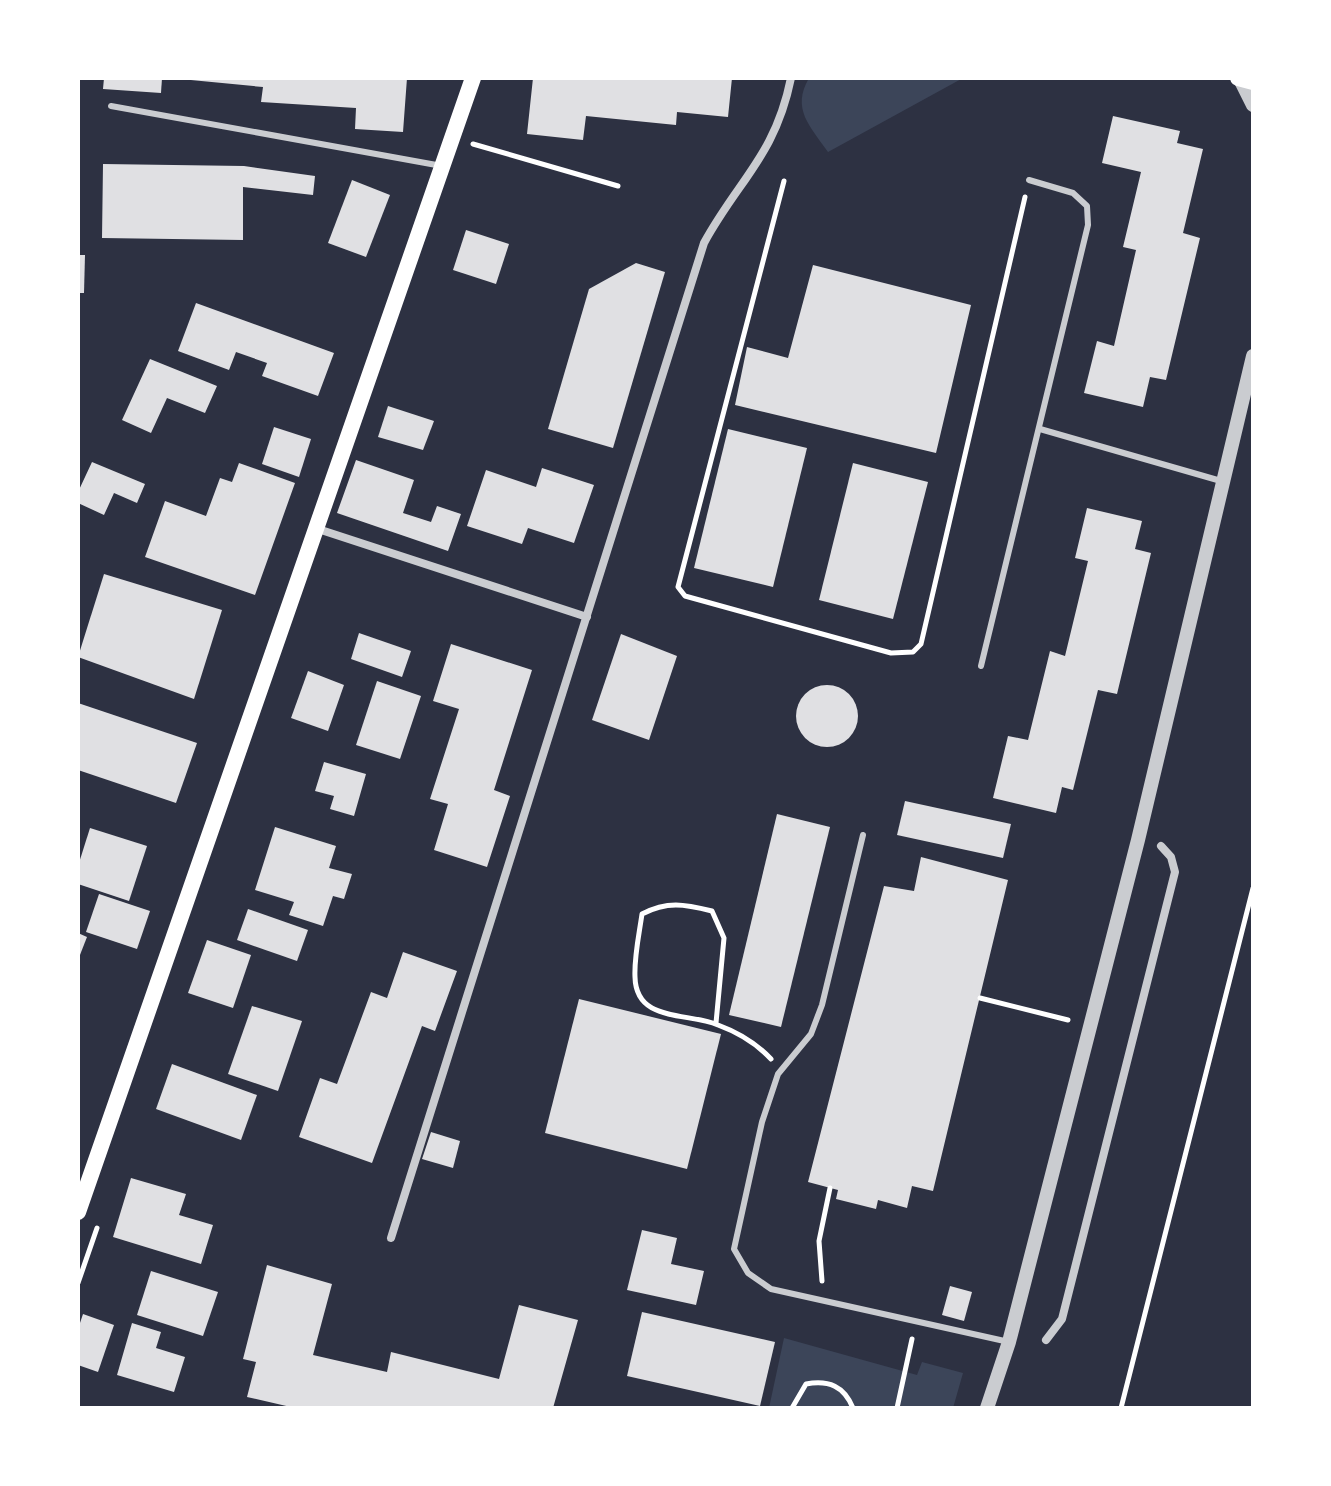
<svg xmlns="http://www.w3.org/2000/svg" width="1331" height="1486" viewBox="0 0 1331 1486" font-family="Jost,sans-serif">
  <style>
    .green { fill: #3c4559 }
    .building { fill: #e0e0e3 }
    .lines { fill: none; stroke-linecap: round; stroke-linejoin: round }
    .path { stroke: #fff; stroke-width: 5 }
    .service { stroke: #caccd0; stroke-width: 6 }
    .minor { stroke: #caccd0; stroke-width: 8 }
    .tertiary { stroke: #caccd0; stroke-width: 14 }
    .secondary { stroke: #fff; stroke-width: 16 }
  </style>
  <rect width="100%" height="100%" fill="#2d3142"/>
  <!-- green -->
  <g class="green">
    <path d="M809 78H963L828 152C810 126 791 109 809 78Z"/>
    <polygon points="784,1338 917,1375 922,1362 963,1373 953,1408 769,1408"/>
  </g>
  <!-- building -->
  <g class="building">
    <polygon points="104,78 162,78 161,93 103,89"/>
    <polygon points="170,78 407,78 403,132 355,129 356,108 261,102 263,87"/>
    <polygon points="533,78 732,78 728,117 677,112 676,125 586,116 583,140 527,134"/>
    <polygon points="1113,116 1180,131 1177,143 1203,149 1183,233 1200,238 1166,380 1150,377 1143,407 1084,393 1097,341 1114,346 1136,250 1123,247 1141,172 1102,163"/>
    <polygon points="103,164 244,166 315,176 313,195 243,187 243,240 102,238"/>
    <polygon points="352,180 390,195 366,257 328,243"/>
    <polygon points="466,230 509,244 496,284 453,270"/>
    <polygon points="78,255 85,255 84,293 78,293"/>
    <polygon points="636,263 665,272 613,448 548,429 589,289"/>
    <polygon points="813,265 971,305 936,453 735,405 747,347 788,358"/>
    <polygon points="196,303 334,353 318,396 262,376 267,363 236,352 229,370 178,351"/>
    <polygon points="150,359 217,386 205,413 167,398 151,433 122,420"/>
    <polygon points="388,406 434,421 423,450 378,437"/>
    <polygon points="274,427 311,439 299,477 262,464"/>
    <polygon points="728,429 807,448 773,587 694,568"/>
    <polygon points="356,460 414,480 403,513 431,522 437,506 461,514 448,551 337,513"/>
    <polygon points="92,462 145,484 137,503 114,493 104,515 78,503 78,492"/>
    <polygon points="239,463 295,483 255,595 145,557 165,501 206,516 220,478 232,482"/>
    <polygon points="853,463 928,482 893,619 819,600"/>
    <polygon points="542,468 594,485 574,543 528,528 522,544 467,526 486,470 536,487"/>
    <polygon points="1087,508 1142,521 1135,549 1151,553 1117,694 1098,690 1073,790 1062,787 1056,813 993,798 1008,736 1028,740 1050,651 1065,656 1088,561 1075,558"/>
    <polygon points="104,574 222,610 194,699 78,657"/>
    <polygon points="359,633 411,651 402,677 351,659"/>
    <polygon points="621,634 677,656 649,740 592,720"/>
    <polygon points="451,644 532,670 494,790 510,796 487,867 434,850 448,804 430,799 459,709 433,701"/>
    <polygon points="308,671 344,685 328,731 291,718"/>
    <polygon points="377,681 421,696 400,759 356,745"/>
    <circle cx="827" cy="716" r="31"/>
    <polygon points="78,703 197,743 176,803 78,770"/>
    <polygon points="324,762 366,774 354,816 330,809 334,796 315,791"/>
    <polygon points="905,801 1011,824 1003,858 897,835"/>
    <polygon points="777,814 830,827 781,1027 729,1015"/>
    <polygon points="275,827 336,846 329,868 352,874 344,899 333,896 323,926 289,915 294,902 255,890"/>
    <polygon points="90,828 147,846 129,901 78,884 78,866"/>
    <polygon points="921,857 1008,880 933,1191 912,1186 907,1208 878,1200 876,1209 836,1199 838,1190 808,1182 884,886 914,891"/>
    <polygon points="99,894 150,911 137,949 86,932"/>
    <polygon points="248,909 308,930 297,961 237,940"/>
    <polygon points="78,933 87,937 78,960"/>
    <polygon points="207,940 251,955 233,1008 188,993"/>
    <polygon points="403,952 457,971 435,1031 422,1026 372,1163 299,1137 320,1078 337,1084 371,992 387,998"/>
    <polygon points="579,999 721,1034 687,1169 545,1133"/>
    <polygon points="252,1006 302,1021 278,1091 228,1074"/>
    <polygon points="172,1064 257,1095 241,1140 156,1109"/>
    <polygon points="431,1132 460,1141 453,1168 422,1159"/>
    <polygon points="131,1178 186,1194 179,1215 213,1225 201,1264 113,1237"/>
    <polygon points="642,1230 677,1238 671,1264 704,1271 696,1305 627,1290"/>
    <polygon points="267,1265 332,1284 313,1355 387,1372 391,1352 499,1379 519,1305 578,1320 553,1408 295,1408 247,1397 256,1362 243,1359"/>
    <polygon points="151,1271 218,1292 203,1336 137,1315"/>
    <polygon points="950,1286 972,1292 964,1321 942,1315"/>
    <polygon points="642,1312 775,1342 760,1406 627,1376"/>
    <polygon points="83,1314 114,1325 98,1372 78,1365 78,1329"/>
    <polygon points="132,1323 161,1332 156,1348 185,1357 174,1392 117,1375"/>
  </g>
  <g class="lines">
    <!-- path -->
    <g class="path">
      <polyline points="473,144 618,186"/>
      <polyline points="784,181 678,587 685,596 891,653 913,652 921,644 1025,197"/>
      <polyline points="980,998 1068,1020"/>
      <path d="M716 1023 724 938 712 911C684 904 667 901 642 914 639 935 634 957 635 977 636 1023 688 1012 718 1025 737 1032 757 1044 771 1059"/>
      <polyline points="822,1281 819,1241 830,1188"/>
      <polyline points="78,1283 97,1228"/>
      <path d="M792 1408 806 1384C829 1380 844 1386 853 1408"/>
      <polyline points="897,1408 912,1339"/>
      <polyline points="1121,1408 1253,888"/>
    </g>
    <!-- service -->
    <g class="service">
      <polyline points="111,106 442,166"/>
      <polyline points="1040,429 1221,481"/>
      <polyline points="981,666 1088,225 1087,206 1073,193 1029,180"/>
      <polyline points="863,835 822,1005 811,1034 778,1074 762,1122 734,1249 748,1273 771,1289 1009,1342"/>
    </g>
    <!-- minor -->
    <g class="minor">
      <polyline points="318,529 587,617"/>
      <path d="M391 1238 704 243C739 179 775 156 791 78"/>
      <polyline points="1046,1340 1062,1319 1175,872 1171,857 1161,846"/>
    </g>
    <!-- tertiary -->
    <g class="tertiary">
      <polyline points="1240,79 1253,105"/>
      <polyline points="987,1408 1009,1342 1138,840 1253,356"/>
    </g>
    <!-- secondary -->
    <g class="secondary">
      <polyline points="1238,78 1253,82"/>
      <polyline points="78,1212 473,78"/>
    </g>
  </g>
  <!-- border -->
  <rect width="1331" height="1486" fill="none" stroke="#ffffff" stroke-width="160"/>
</svg>
